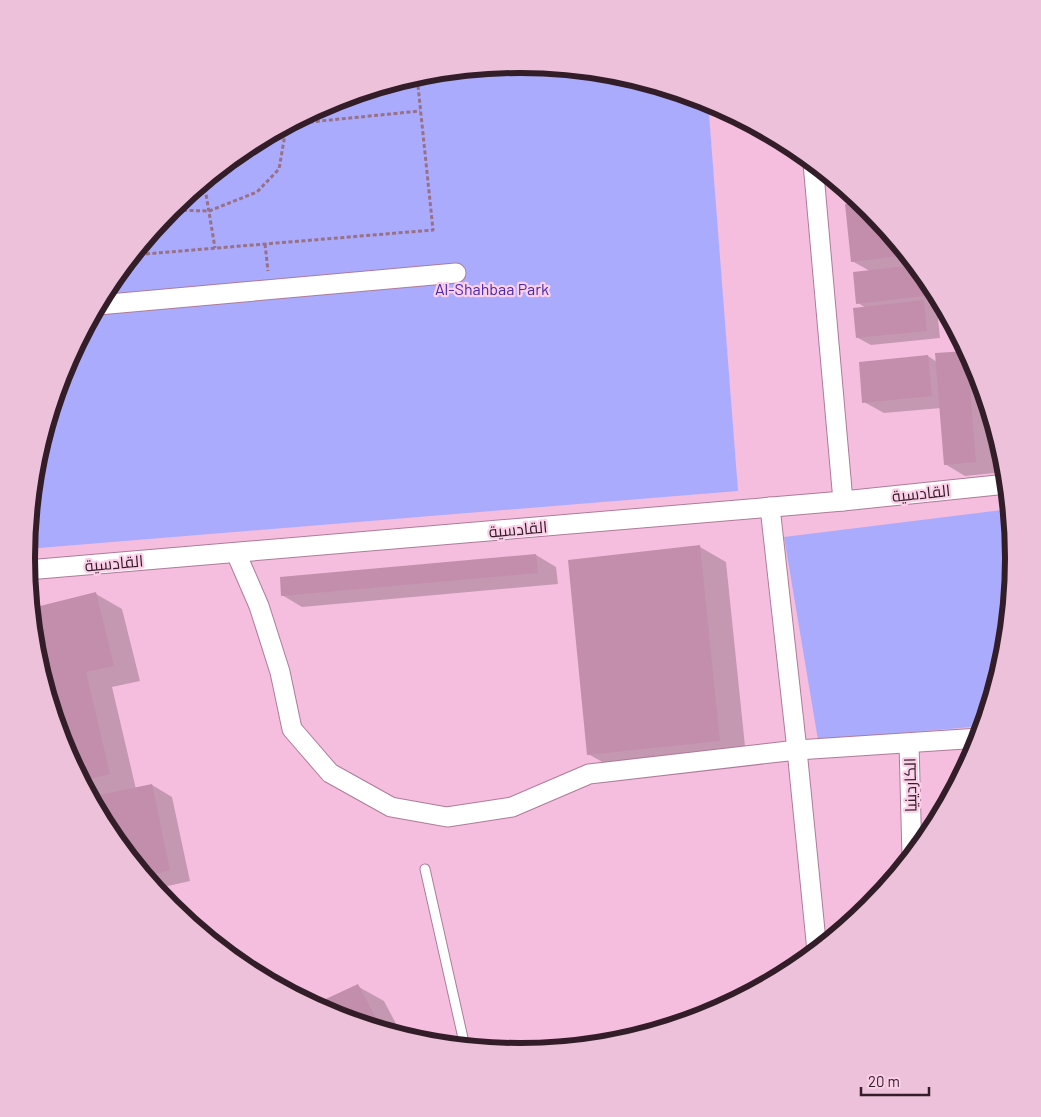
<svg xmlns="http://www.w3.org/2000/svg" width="1041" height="1117" viewBox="0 0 1041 1117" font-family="Barlow,Cairo,sans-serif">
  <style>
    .green { fill: #ababfd }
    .shadow { fill: #0003 }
    .building { fill: #c28eac }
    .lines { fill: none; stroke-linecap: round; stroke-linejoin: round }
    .service-casing { stroke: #ae7b99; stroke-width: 11 }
    .minor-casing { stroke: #ae7b99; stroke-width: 21 }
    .path { stroke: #987187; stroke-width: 3; stroke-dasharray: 4 2.5; stroke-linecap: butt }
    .service { stroke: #fff; stroke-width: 9 }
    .minor { stroke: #fff; stroke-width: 19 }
    .labels { text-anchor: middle; stroke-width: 4.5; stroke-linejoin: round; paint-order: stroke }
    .park-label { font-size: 16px; fill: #452aab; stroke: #fccfe8 }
    .street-label { font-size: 16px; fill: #321d29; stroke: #fccfe8 }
    .rim { fill: none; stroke: #321d29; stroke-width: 6 }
  </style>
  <rect width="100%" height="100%" fill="#f6bede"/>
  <!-- green -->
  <g class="green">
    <polygon points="521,64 617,74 708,101 738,491 27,549 36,462 64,369 110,284 171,209 246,147 332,102 424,74"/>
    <polygon points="1010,509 1015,559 1005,655 984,726 818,740 784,537"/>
  </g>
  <!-- shadow -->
  <g class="shadow">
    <polygon points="863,204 870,209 932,284 936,293 937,303 929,304 937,309 940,338 871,345 858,338 866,308 858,303 870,271 852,261"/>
    <polygon points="967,352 977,370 991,414 995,473 965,476 945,464 941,408 884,413 864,402 928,356 937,362"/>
    <polygon points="700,547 726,562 746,756 615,769 588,754"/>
    <polygon points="536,555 556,567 558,584 302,607 282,595 281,578"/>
    <polygon points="96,594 122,609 140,681 112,687 136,789 152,785 172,797 190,881 155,889 109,833 100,796 85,788 69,758 34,609"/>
    <polygon points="357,986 384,1001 403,1037 331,1015 314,1006"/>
  </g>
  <!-- building -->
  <g class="building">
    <polygon points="862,202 870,209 908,255 851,262 845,204"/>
    <polygon points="916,265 922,272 924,296 856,304 853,272"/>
    <polygon points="924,300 927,331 856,338 853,308"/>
    <polygon points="967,351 976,462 944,465 935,353"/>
    <polygon points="928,355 932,396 862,403 859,362"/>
    <polygon points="700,545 720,741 587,755 568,560"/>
    <polygon points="536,554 538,573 281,596 280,577"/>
    <polygon points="96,592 114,666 86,672 110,774 82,781 67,753 32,608"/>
    <polygon points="152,784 170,870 145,876 109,833 90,797"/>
    <polygon points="358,984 382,1030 331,1015 313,1005"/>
  </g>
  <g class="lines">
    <!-- service casing -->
    <g class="service-casing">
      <polyline id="service" points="425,869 465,1047"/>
    </g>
    <!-- minor casing -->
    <g class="minor-casing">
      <g id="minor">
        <polyline points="813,163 843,501"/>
        <polyline points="98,305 456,273"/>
        <polyline points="770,507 797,750 817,951"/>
        <polyline points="236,553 259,606 280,672 292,729 330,773 391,807 447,817 512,807 589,774 797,750 980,738"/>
        <polyline points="27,570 843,501 1007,484"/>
        <polyline points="909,743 912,857"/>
      </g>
    </g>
    <!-- path -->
    <g class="path">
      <polyline points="290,124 420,111"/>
      <polyline points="204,182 215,248"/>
      <polyline points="170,210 209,211 257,192 279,169 284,140 284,127"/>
      <polyline points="265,244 268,271"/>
      <polyline points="133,255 433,230 417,76"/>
    </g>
    <!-- service -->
    <use href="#service" class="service"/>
    <!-- minor -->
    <use href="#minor" class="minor"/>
  </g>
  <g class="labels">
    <!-- park labels -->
    <g class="park-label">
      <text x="492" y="295">Al-Shahbaa Park</text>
    </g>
    <!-- street labels -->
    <g class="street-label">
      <text transform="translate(921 493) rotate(-6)" y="6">القادسية</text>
      <text transform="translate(518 529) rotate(-5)" y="6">القادسية</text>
      <text transform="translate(114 563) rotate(-5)" y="6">القادسية</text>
      <text transform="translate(910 785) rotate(-91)" y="6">الكاردينيا</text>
    </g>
  </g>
  <!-- crop -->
  <path d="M0 0H1041V1117H0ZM35 558a485 485 0 1 1 970 0a485 485 0 1 1-970 0Z" fill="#ecc1d9" fill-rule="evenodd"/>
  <path class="rim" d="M35 558a485 485 0 1 1 970 0a485 485 0 1 1-970 0Z"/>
  <!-- scale -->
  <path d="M861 1087v8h68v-8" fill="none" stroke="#321d29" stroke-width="2.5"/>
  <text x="868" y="1087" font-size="15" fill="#321d29" stroke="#fccfe8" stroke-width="4" paint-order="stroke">20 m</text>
</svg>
